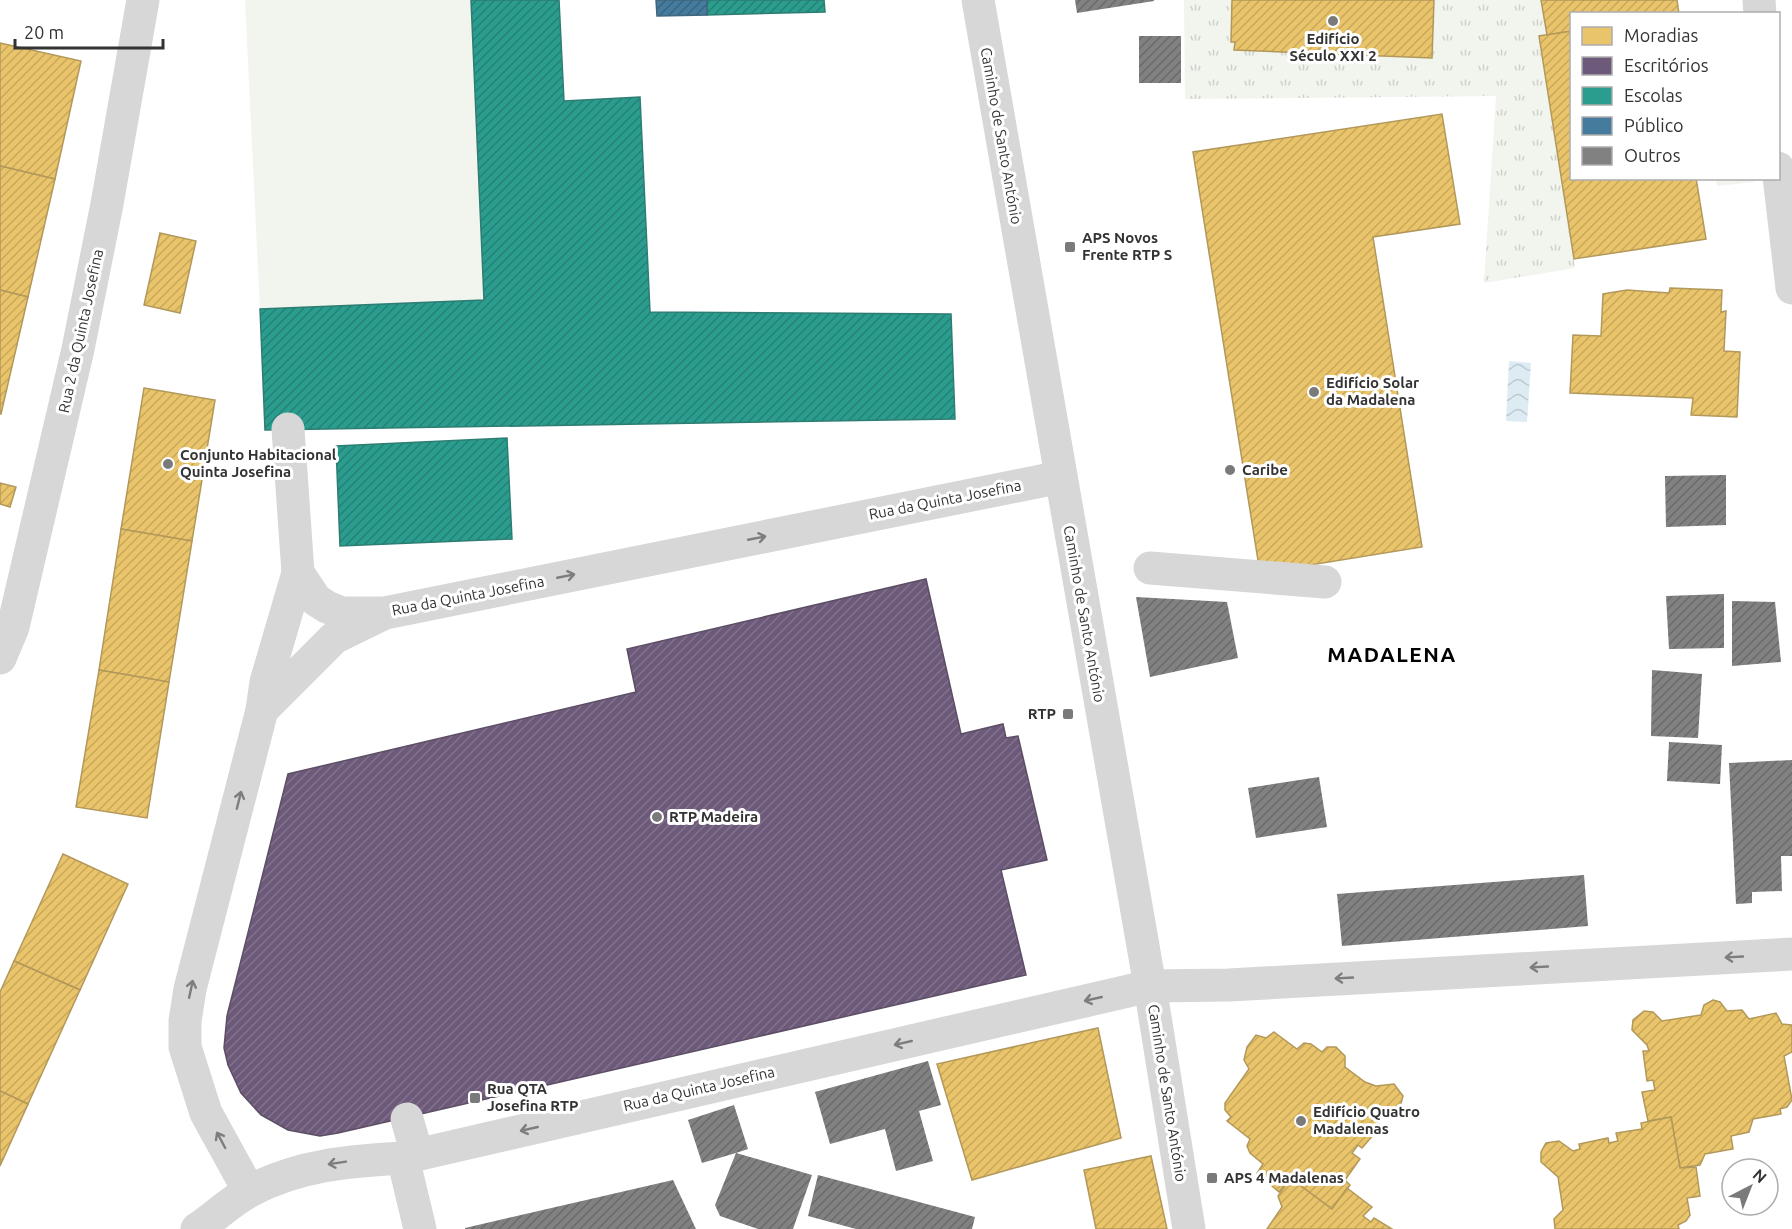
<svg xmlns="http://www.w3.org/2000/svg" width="1792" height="1229" viewBox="0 0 1792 1229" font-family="Ubuntu,sans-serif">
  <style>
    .grass { fill: url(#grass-tufts) }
    .pitch { fill: #f1f5ed }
    .water { fill: url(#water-waves) }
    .homes { fill: url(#homes-hatch); stroke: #b2985a; stroke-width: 1.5 }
    .offices { fill: url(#offices-hatch); stroke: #5c4e65; stroke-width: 1.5 }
    .schools { fill: url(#schools-hatch); stroke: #2d7d73; stroke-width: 1.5 }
    .public { fill: url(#public-hatch); stroke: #40657d; stroke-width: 1.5 }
    .building { fill: url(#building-hatch) }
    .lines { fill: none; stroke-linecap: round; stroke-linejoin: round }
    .minor { stroke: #d7d7d7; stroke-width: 33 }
    .oneway { stroke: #7d7d7d }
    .poi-dot { fill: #7a7a7a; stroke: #fff; stroke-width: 2 }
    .labels { text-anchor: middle; stroke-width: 6; stroke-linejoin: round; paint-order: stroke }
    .poi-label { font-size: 15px; font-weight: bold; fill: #333; stroke: #fff; text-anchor: start }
    .street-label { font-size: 15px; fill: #333; stroke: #fff }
    .district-label { font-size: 21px; font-weight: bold; letter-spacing: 1.5px; fill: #000; stroke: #fff }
  </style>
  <defs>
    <pattern id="grass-tufts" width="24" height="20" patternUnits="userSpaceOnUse" patternTransform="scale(1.5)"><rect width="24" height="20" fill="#f1f5ed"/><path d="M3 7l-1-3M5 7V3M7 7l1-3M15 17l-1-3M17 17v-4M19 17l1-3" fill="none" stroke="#cfd2cc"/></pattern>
    <pattern id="water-waves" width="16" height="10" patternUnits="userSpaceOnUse" patternTransform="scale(1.5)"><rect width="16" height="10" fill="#ddebf3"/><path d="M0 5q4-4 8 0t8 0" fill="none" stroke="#becad1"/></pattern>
    <pattern id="homes-hatch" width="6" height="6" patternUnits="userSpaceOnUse" patternTransform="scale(1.5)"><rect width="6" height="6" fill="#e9c46a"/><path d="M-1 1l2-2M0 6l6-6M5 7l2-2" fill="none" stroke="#c8a95c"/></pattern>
    <pattern id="offices-hatch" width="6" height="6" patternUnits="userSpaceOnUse" patternTransform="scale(1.5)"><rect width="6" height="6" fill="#6d597a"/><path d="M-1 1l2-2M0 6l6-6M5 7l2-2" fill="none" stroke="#82738c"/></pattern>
    <pattern id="schools-hatch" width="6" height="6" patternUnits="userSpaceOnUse" patternTransform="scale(1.5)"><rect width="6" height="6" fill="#2a9d8f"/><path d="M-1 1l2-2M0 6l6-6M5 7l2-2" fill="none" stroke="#258175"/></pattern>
    <pattern id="public-hatch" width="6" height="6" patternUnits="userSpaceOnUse" patternTransform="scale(1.5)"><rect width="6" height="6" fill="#457b9d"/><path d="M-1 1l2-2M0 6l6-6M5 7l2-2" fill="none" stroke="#3a6581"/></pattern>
    <pattern id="building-hatch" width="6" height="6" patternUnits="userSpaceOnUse" patternTransform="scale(1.5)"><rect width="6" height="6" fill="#818181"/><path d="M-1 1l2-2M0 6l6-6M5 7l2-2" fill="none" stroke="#6a6a6a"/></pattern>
  </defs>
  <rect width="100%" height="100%" fill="#fff"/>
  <!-- grass -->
  <g class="grass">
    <polygon points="1184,0 1232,0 1231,41 1235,42 1235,50 1432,58 1434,0 1541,0 1547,35 1539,36 1575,268 1484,283 1496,96 1185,99"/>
    <polygon points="1716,179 1754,179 1754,182 1717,186"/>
  </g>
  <!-- pitch -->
  <polygon class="pitch" points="245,0 471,0 484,300 260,309"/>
  <!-- water -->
  <polygon class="water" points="1509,361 1531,363 1527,422 1506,421"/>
  <!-- homes -->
  <g class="homes">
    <polygon points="1232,0 1434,0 1432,58 1234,50 1235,42 1231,42"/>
    <polygon points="1541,0 1677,0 1679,14 1572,14 1572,31 1547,35"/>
    <polygon points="1572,31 1572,178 1696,178 1706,239 1574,259 1539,36"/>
    <polygon points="0,43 81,61 55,179 0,166"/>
    <polygon points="1442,114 1460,224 1373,237 1422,547 1260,573 1193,152"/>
    <polygon points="0,166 55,179 28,297 0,290"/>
    <polygon points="160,233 196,241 180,313 144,305"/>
    <polygon points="1670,288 1722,290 1721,312 1726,311 1724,351 1740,352 1737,417 1691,415 1693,398 1570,393 1573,335 1601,336 1603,294 1627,290 1669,293"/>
    <polygon points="0,290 28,297 1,414 0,414"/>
    <polygon points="144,388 215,400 192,541 121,529"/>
    <polygon points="0,483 16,487 10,507 0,504"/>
    <polygon points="121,529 192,541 169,682 99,670"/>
    <polygon points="99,670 169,682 147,818 76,807"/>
    <polygon points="63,854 128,884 80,990 14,961"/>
    <polygon points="14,961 80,990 28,1104 0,1091 0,992"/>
    <polygon points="1713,1000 1720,1002 1727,1011 1742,1010 1749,1019 1776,1013 1782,1024 1792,1025 1792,1052 1784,1056 1792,1100 1787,1107 1780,1109 1781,1114 1753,1119 1749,1132 1731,1136 1733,1149 1705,1154 1700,1165 1680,1168 1671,1117 1648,1121 1642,1092 1655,1090 1653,1080 1647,1081 1643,1051 1649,1051 1647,1045 1632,1030 1633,1020 1644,1011 1653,1012 1662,1021 1701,1015 1704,1005"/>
    <polygon points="1098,1028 1121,1138 972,1180 937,1064"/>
    <polygon points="1274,1032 1297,1049 1304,1043 1311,1044 1322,1052 1327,1047 1336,1047 1345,1056 1345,1067 1365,1082 1376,1086 1394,1084 1403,1096 1400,1107 1394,1113 1375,1120 1381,1126 1362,1148 1358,1145 1352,1153 1360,1159 1345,1180 1350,1185 1332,1209 1290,1178 1279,1192 1257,1173 1263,1164 1250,1153 1247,1146 1250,1139 1227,1121 1231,1117 1225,1110 1225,1103 1249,1069 1244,1060 1247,1047 1256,1035 1266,1038"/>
    <polygon points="0,1091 28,1104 0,1166"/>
    <polygon points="1671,1117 1680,1168 1696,1167 1700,1196 1687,1198 1690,1215 1686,1221 1678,1225 1679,1229 1555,1229 1554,1219 1563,1210 1558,1177 1541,1162 1541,1152 1546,1143 1559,1141 1573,1151 1580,1149 1579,1144 1608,1138 1609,1143 1618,1141 1616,1133 1642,1129 1641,1123"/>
    <polygon points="1151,1156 1167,1229 1096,1229 1084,1170"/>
    <polygon points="1290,1178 1332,1209 1347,1188 1372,1207 1363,1216 1371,1222 1374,1218 1392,1229 1267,1229 1282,1207 1278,1196"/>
  </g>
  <!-- offices -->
  <polygon class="offices" points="926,579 961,734 1003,724 1006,738 1018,736 1047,860 1001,870 1026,975 338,1133 320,1136 288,1130 261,1115 241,1093 228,1065 224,1048 227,1016 288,774 636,692 627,649"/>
  <!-- schools -->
  <g class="schools">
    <polygon points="471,0 559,0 564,101 640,97 650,312 951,314 955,419 265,430 260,309 484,300"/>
    <polygon points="707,0 824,0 825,12 707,15"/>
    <polygon points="507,438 512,539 340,546 336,446"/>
  </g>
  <!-- public -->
  <polygon class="public" points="656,0 707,0 707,15 657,16"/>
  <!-- building -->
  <g class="building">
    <polygon points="1075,0 1154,0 1154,1 1077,13"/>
    <rect x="1139" y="36" width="42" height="47"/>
    <polygon points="1726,475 1726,525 1666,527 1665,476"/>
    <polygon points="1724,594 1724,648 1669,649 1666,596"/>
    <polygon points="1136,597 1227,602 1238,658 1150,677"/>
    <polygon points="1732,601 1775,602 1781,662 1732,666"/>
    <polygon points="1652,670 1702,674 1698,738 1651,736"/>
    <polygon points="1669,742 1722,745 1720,784 1667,781"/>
    <polygon points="1792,760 1792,856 1781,856 1782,891 1752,892 1752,903 1736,904 1729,763"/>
    <polygon points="1319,777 1327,827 1256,838 1248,788"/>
    <polygon points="1584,875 1588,926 1342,946 1337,894"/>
    <polygon points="928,1061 941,1105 919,1111 933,1161 896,1171 885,1129 830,1144 815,1092"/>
    <polygon points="734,1105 748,1149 736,1153 812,1175 793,1229 758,1229 720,1216 715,1205 736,1153 702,1163 688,1120"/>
    <polygon points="818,1175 975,1217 972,1229 856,1229 808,1216"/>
    <polygon points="673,1180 696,1229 465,1229 465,1228"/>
  </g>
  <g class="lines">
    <!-- minor -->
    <g class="minor">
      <polyline points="978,0 1150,986 1189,1229"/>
      <polyline points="1759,0 1760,14"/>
      <polyline points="1778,168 1792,288"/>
      <polyline points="288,429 298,573 316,600 327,607 342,613 380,613"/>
      <polyline points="1150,568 1325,582"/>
      <polyline points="0,658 13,627 78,349 107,204 143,0"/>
      <polyline points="262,710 266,682 298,573"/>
      <polyline points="407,1119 417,1154"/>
      <polyline points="403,1158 420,1229"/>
      <polyline points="249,1191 206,1113 185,1047 185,1021 190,989 262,710 334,638 385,613 1061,477"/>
      <path d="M197 1229C215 1217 231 1201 250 1191 298 1165 350 1161 403 1158L1150 986 1229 985 1792 954"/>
    </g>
  </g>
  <!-- one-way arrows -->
  <defs><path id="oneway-shaft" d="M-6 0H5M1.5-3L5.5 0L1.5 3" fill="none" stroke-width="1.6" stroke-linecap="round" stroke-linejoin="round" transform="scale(1.5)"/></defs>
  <g class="oneway">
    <use href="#oneway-shaft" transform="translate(757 538) rotate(-11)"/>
    <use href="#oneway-shaft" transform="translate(566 576) rotate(-11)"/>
    <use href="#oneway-shaft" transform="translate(239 800) rotate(-76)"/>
    <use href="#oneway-shaft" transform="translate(1734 957) rotate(177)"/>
    <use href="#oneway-shaft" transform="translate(1539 967) rotate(177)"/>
    <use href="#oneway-shaft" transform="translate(1344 978) rotate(177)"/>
    <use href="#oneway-shaft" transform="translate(191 989) rotate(-78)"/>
    <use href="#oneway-shaft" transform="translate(1093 999) rotate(167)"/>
    <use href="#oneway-shaft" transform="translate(903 1043) rotate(167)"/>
    <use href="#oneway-shaft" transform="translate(529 1129) rotate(167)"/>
    <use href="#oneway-shaft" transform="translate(221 1140) rotate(-118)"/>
    <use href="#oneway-shaft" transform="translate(337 1163) rotate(171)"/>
  </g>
  <!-- markers -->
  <g class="poi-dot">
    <circle cx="1333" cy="21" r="6"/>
    <rect x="1064" y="241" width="12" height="12" rx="3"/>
    <circle cx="1314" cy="392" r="6"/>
    <circle cx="168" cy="464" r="6"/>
    <circle cx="1230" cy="470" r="6"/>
    <rect x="1062" y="708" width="12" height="12" rx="3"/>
    <circle cx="657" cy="817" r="6"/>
    <rect x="469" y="1092" width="12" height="12" rx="3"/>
    <circle cx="1301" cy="1121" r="6"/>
    <rect x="1206" y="1172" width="12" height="12" rx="3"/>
  </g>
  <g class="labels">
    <!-- poi labels -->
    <g class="poi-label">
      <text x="1333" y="44" text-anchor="middle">Edifício<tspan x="1333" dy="17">Século XXI 2</tspan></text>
      <text x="1082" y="243">APS Novos<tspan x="1082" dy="17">Frente RTP S</tspan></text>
      <text x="1326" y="388">Edifício Solar<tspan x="1326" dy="17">da Madalena</tspan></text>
      <text x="180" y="460">Conjunto Habitacional<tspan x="180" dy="17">Quinta Josefina</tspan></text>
      <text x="1242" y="475">Caribe</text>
      <text x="1056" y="719" text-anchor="end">RTP</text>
      <text x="669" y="822">RTP Madeira</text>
      <text x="487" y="1094">Rua QTA<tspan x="487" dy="17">Josefina RTP</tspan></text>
      <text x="1313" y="1117">Edifício Quatro<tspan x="1313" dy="17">Madalenas</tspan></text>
      <text x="1224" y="1183">APS 4 Madalenas</text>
    </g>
    <!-- street labels -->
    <g class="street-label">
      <text transform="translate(1001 136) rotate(80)" y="5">Caminho de Santo António</text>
      <text transform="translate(81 331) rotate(-78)" y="5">Rua 2 da Quinta Josefina</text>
      <text transform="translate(945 500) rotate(-11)" y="5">Rua da Quinta Josefina</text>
      <text transform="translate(468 596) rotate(-11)" y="5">Rua da Quinta Josefina</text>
      <text transform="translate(1084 614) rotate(80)" y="5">Caminho de Santo António</text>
      <text transform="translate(699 1089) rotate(-13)" y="5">Rua da Quinta Josefina</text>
      <text transform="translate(1167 1093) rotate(81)" y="5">Caminho de Santo António</text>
    </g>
    <!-- district labels -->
    <g class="district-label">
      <text x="1392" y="662">MADALENA</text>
    </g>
  </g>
  <!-- legend -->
  <rect x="1570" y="12" width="210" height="168" fill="#ffffff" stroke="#adadad" stroke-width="1.5"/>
  <rect x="1582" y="27" width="30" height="18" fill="#e9c46a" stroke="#adadad" stroke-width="1.5"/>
  <text x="1624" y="42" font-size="18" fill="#333333">Moradias</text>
  <rect x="1582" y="57" width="30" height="18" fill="#6d597a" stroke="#adadad" stroke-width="1.5"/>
  <text x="1624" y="72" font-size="18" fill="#333333">Escritórios</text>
  <rect x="1582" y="87" width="30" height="18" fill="#2a9d8f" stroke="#adadad" stroke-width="1.5"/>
  <text x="1624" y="102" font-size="18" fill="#333333">Escolas</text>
  <rect x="1582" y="117" width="30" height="18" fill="#457b9d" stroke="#adadad" stroke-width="1.5"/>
  <text x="1624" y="132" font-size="18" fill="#333333">Público</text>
  <rect x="1582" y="147" width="30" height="18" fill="#818181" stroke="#adadad" stroke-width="1.5"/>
  <text x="1624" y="162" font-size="18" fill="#333333">Outros</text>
  <!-- north arrow -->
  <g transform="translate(1750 1187) rotate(42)"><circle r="28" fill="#ffffff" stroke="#adadad" stroke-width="1.5"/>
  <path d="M0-4.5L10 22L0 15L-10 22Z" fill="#7a7a7a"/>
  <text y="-9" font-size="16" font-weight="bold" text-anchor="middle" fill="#333333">N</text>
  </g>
  <!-- scale -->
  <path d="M15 39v9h148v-9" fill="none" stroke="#333333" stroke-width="3"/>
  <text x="24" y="39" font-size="18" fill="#333333" stroke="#ffffff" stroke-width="4.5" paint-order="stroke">20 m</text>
</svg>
